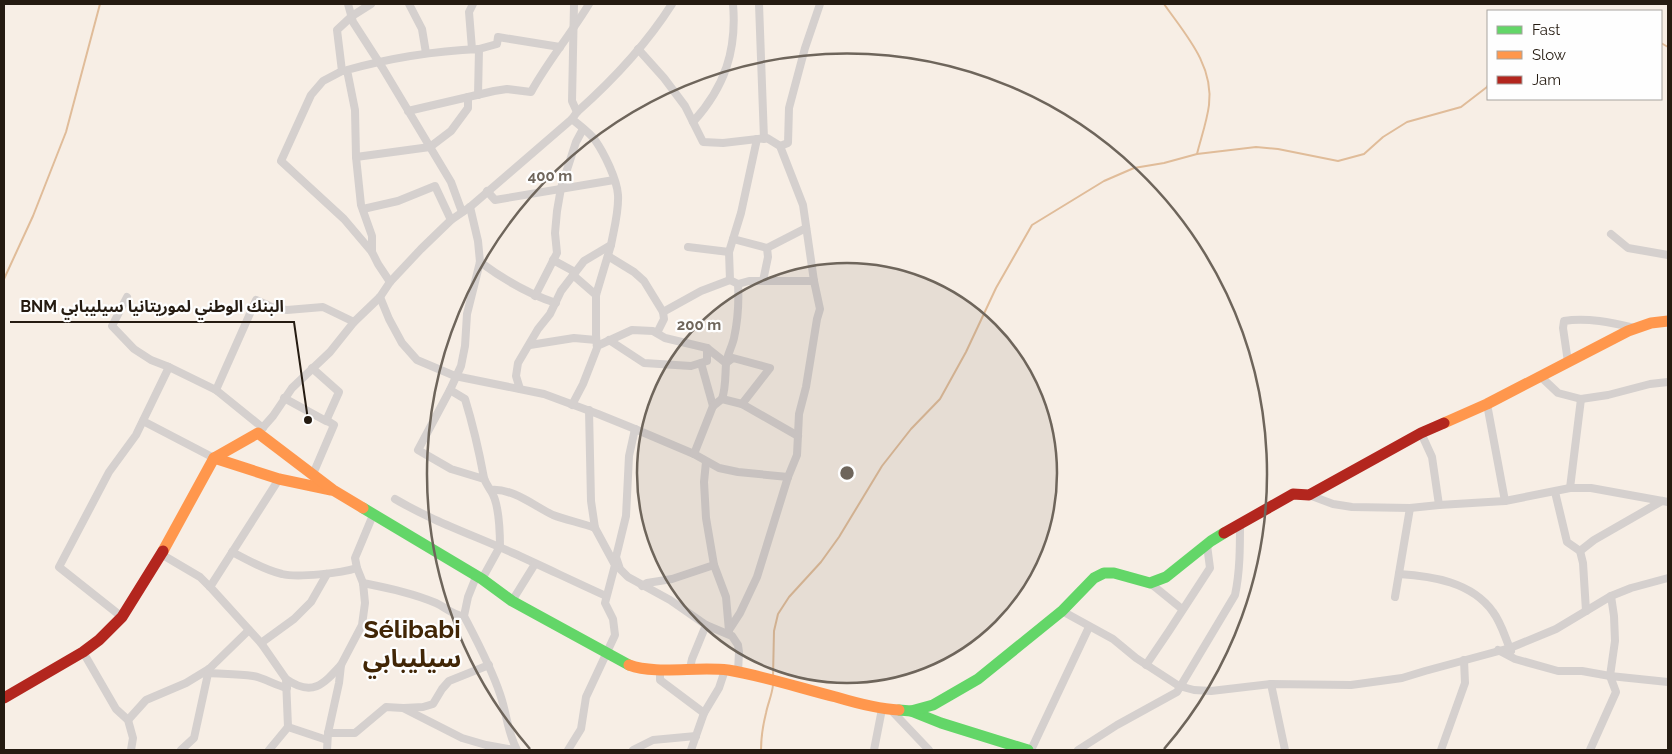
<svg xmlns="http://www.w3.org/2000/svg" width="1672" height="754" viewBox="0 0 1672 754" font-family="Raleway,'Noto Sans Arabic',sans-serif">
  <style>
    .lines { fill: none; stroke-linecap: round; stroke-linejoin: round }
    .stream { stroke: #e0bc99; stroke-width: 2 }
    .street { stroke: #d5d0ce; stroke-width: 8 }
    .fast { stroke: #63d668; stroke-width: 11 }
    .slow { stroke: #ff974d; stroke-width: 11 }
    .jam { stroke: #b3261e; stroke-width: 11 }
    .ring { fill: none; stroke: #6e655b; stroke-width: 2.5 }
    .labels { text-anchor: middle; stroke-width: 4.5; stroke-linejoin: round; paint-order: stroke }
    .town-label { font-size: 25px; font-weight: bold; fill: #412606; stroke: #fefefe }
    .centre { fill: #6e655b; stroke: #fefefe; stroke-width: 2.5 }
    .ring-label { font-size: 15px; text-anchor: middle; font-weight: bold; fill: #6e655b; stroke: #fefefe; stroke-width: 4.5; stroke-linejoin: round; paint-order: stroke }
    .leader { fill: none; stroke: #251b11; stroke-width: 2 }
    .callout-dot { fill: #251b11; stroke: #fefefe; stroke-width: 2 }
    .callout-label { font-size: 16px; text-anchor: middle; font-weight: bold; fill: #251b11; stroke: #fefefe; stroke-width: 4.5; stroke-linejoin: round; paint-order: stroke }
  </style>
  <rect width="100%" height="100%" fill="#f7eee5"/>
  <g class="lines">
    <!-- stream -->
    <g class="stream">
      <path d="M1164 4C1185 34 1214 65 1209 105 1207 121 1201 138 1197 154"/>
      <polyline points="1661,43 1668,47"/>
      <polyline points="4,279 33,216 66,132 100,4"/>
      <polyline points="773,677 774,631 778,614 789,597 821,562 839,537 882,466 911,429 940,399 966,352 996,288 1032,225 1104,181 1134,168 1164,163 1197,154 1256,147 1278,149 1338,161 1364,154 1383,137 1407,122 1461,107 1487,87 1488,85"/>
      <path d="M761 750C761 738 763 725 766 713 768 703 772 695 773 685"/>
    </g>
    <!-- street -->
    <g class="street">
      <polyline points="348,4 353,22 382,67 451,182 462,212"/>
      <polyline points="409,4 422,29 426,53"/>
      <polyline points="574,4 572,101 577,112"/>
      <polyline points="759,4 764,139"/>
      <polyline points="472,49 469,12 473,4"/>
      <polyline points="479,49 497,44 498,37 560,47"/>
      <polyline points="638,49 664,78 685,106 703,142 723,143 767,138 780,146 803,205 814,281 820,309 817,319 806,387 799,414 797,455 788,477 757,577 740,613 727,633"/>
      <polyline points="342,71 323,81 311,95 281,161 344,219 372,252 378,264 390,282"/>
      <polyline points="345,71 342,71 337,30 352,16 371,4"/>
      <path d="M408 111 494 91 507 89 531 92C548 61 571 34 589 4"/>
      <path d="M693 122C725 87 737 50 733 4"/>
      <polyline points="780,146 788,143 789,108 805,48 820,4"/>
      <polyline points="356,157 430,147 451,131 468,108 468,97"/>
      <polyline points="487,191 495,200 614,180"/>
      <polyline points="470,207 478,241 480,262 467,314 465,346 461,366 450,390 418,450 451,469 484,479"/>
      <polyline points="363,209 398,201 435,186 451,220"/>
      <polyline points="1611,234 1628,248 1668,255"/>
      <polyline points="733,239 767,248 806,228"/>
      <polyline points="688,247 729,252"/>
      <path d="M372 252V236L361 205 356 157 355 110 347 70C390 58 434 51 479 49L478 95"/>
      <polyline points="608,256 634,272 644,281 663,312 701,291 730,280"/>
      <polyline points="553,260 575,272"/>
      <path d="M480 262C503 279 528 294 556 303"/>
      <polyline points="573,275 596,295"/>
      <polyline points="763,281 768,257 767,248"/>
      <polyline points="738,284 749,281 814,281"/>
      <polyline points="535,296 557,253 555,233 557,211 561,188 576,142 583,129"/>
      <polyline points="127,297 112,326 134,349 151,360 169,367 216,390 263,428"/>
      <polyline points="380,297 389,319 402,343 417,360 455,376 544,394 598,414 635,429 694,454 719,468 738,472 788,477"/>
      <polyline points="657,333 664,319 663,312"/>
      <polyline points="609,340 644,363 691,366 707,361 707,348"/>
      <polyline points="530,345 574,338 596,340"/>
      <polyline points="597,346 632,330 653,331 665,338 707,348 726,363 733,358 770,368 742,404"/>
      <path d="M1568 362 1563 328 1564 321C1587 317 1613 323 1635 328"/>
      <polyline points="701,363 713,406"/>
      <polyline points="1540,376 1558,393 1581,399 1608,395 1650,384 1668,382"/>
      <path d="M520 389 516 376 518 363 538 329 550 314 561 291 584 261 611 245C614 229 619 211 618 195 617 179 604 153 595 140 589 132 580 126 572 119"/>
      <polyline points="216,390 256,300 274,308 287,310 323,307 354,322"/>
      <path d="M450 390 465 399C473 425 479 451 484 478 486 484 488 486 491 491 499 503 500 533 500 548L498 550 482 579"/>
      <polyline points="284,398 326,421 339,392 312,368"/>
      <path d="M722 399C726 387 725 377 726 364 727 355 732 347 734 338 738 320 739 302 738 284L730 280 729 252 741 213 757 139"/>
      <polyline points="1487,404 1505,501"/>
      <polyline points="572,405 583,384 597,348 596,335 596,295 611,245"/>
      <polyline points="143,421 214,458"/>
      <polyline points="635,429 629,456 626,516 616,557 620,569 628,577 670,600 706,625 732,636 738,645 739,652 738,672"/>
      <path d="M258 433 273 416 292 388 330 352 354 322 380 297 390 282 421 249 451 220 470 207 572 119 577 112C613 80 646 45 672 4"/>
      <polyline points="1421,433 1432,457 1439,505"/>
      <polyline points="694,454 713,406 722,399 742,404 798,436"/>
      <polyline points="706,462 704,482 706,518 714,565 726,597 729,631"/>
      <polyline points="313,474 334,425 326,420"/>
      <polyline points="1570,488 1581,399"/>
      <path d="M491 490C513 488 534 506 553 515 566 520 582 523 595 528"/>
      <polyline points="1555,492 1567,542 1580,551 1583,563 1586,611"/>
      <polyline points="1309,495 1333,504 1352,507 1410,508 1439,505 1505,501 1570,488 1591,488 1668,502"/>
      <path d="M395 499C432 521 473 535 513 553 544 567 575 582 606 596"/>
      <polyline points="1580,551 1594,540 1662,501"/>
      <path d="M232 552C248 560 264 570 282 574 297 578 342 573 357 568"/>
      <polyline points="161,554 200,577 212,589 261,643 286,679 288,727"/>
      <path d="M1399 574C1432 576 1472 582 1493 612 1502 624 1505 638 1511 651"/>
      <path d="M476 577 468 597 464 616C477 641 491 667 500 694 507 714 507 731 517 750"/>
      <path d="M363 583C387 588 413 593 436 603 445 607 454 616 464 616"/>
      <polyline points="1150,583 1182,609"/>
      <polyline points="642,586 647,583 672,579 714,565"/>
      <polyline points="210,587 279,479"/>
      <polyline points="1395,597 1410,508"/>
      <polyline points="512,601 535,564"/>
      <polyline points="1062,611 1113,639 1136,658 1179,686 1194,690 1211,691 1271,684 1351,685 1402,678 1425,671 1510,648 1556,629 1611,596 1631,588 1668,578"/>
      <polyline points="122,617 59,567 109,472 136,435 169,367"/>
      <polyline points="261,643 294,619 311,602 327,574"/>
      <polyline points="1498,650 1515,659 1558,671 1582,671 1610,676 1668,682"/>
      <polyline points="83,652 116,709 128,720 133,738 131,750"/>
      <polyline points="1146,665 1169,631 1210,568 1207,545"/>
      <polyline points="690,668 692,659 706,625"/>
      <polyline points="660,669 660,680 704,713"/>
      <path d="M208 673C223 674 238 674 253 676 264 678 275 685 287 688"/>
      <path d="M286 679C312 697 323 685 341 665"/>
      <polyline points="1271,684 1285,750"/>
      <polyline points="404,708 423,707 433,704 442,689 449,681 489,665"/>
      <polyline points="891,710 929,750"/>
      <polyline points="128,720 146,700 186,683 209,669 249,630"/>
      <polyline points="328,733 355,733 386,707 403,708 462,738 486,745 514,750"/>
      <polyline points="181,750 194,738 209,669"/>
      <polyline points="269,750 288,727 327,740"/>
      <polyline points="327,750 328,733 339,683 341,665 362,625 365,603 363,583 357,568 355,558 373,515"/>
      <polyline points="568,750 581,729 586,697 615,635 613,619 605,603 615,565 595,528 591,501 589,410"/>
      <polyline points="633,750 653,740 696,736"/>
      <polyline points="691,750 704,713 719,688 725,670"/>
      <polyline points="874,750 882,709"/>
      <polyline points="1031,750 1089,627"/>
      <path d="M1078 750 1117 725 1177 692 1235 595C1240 572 1240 547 1240 523"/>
      <polyline points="1441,750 1465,683 1464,660"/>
      <polyline points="1590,750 1616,692 1610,676 1615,641 1614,616 1611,596"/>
    </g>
    <!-- fast -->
    <g class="fast">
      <polyline points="363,508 482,579 512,601 629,665"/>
      <polyline points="899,710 911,711 941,723 1028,750"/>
      <polyline points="911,711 933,705 978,679 1062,611 1094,578 1104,573 1114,573 1150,583 1166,577 1211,541 1224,533"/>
    </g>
    <!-- slow -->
    <g class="slow">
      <polyline points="1444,423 1487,404 1628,331 1651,323 1668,321"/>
      <polyline points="214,458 279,479 331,490"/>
      <polyline points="163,551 214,458 258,433 333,490 363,508"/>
      <path d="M629 665C656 675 697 666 728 670 764 676 800 688 836 697 856 703 878 709 899 710"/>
    </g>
    <!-- jam -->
    <g class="jam">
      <polyline points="1224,533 1293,494 1309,495 1421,433 1444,423"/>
      <polyline points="4,698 83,652 99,640 122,617 163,551"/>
    </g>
  </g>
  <!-- distance rings -->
  <circle cx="847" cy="473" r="210" fill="#6e655b" fill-opacity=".12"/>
  <g class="ring">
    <circle cx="847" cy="473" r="210"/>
    <path d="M530 749A420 420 0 1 1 1164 749"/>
  </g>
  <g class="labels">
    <!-- town labels -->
    <g class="town-label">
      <text x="412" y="638">Sélibabi<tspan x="412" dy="29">سيليبابي</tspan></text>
    </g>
  </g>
  <circle cx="847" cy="473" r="8" class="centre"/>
  <g class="ring-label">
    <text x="550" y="181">400 m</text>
    <text x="699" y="330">200 m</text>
  </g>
  <!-- callouts -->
  <path class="leader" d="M308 420L294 322H10"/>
  <circle class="callout-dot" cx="308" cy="420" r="5"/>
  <g class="callout-label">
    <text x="152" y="312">BNM البنك الوطني لموريتانيا سيليبابي</text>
  </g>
  <!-- border -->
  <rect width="1672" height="754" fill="none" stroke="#251b11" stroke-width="10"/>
  <!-- legend -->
  <rect x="1487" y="10" width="175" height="90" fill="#fefefe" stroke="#a7a39f"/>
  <rect x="1497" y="26" width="25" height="8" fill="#63d668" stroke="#a7a39f"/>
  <text x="1532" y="35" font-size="15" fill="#251b11">Fast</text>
  <rect x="1497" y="51" width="25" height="8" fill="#ff974d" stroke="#a7a39f"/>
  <text x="1532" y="60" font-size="15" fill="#251b11">Slow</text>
  <rect x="1497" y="76" width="25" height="8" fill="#b3261e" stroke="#a7a39f"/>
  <text x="1532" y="85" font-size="15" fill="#251b11">Jam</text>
</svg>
